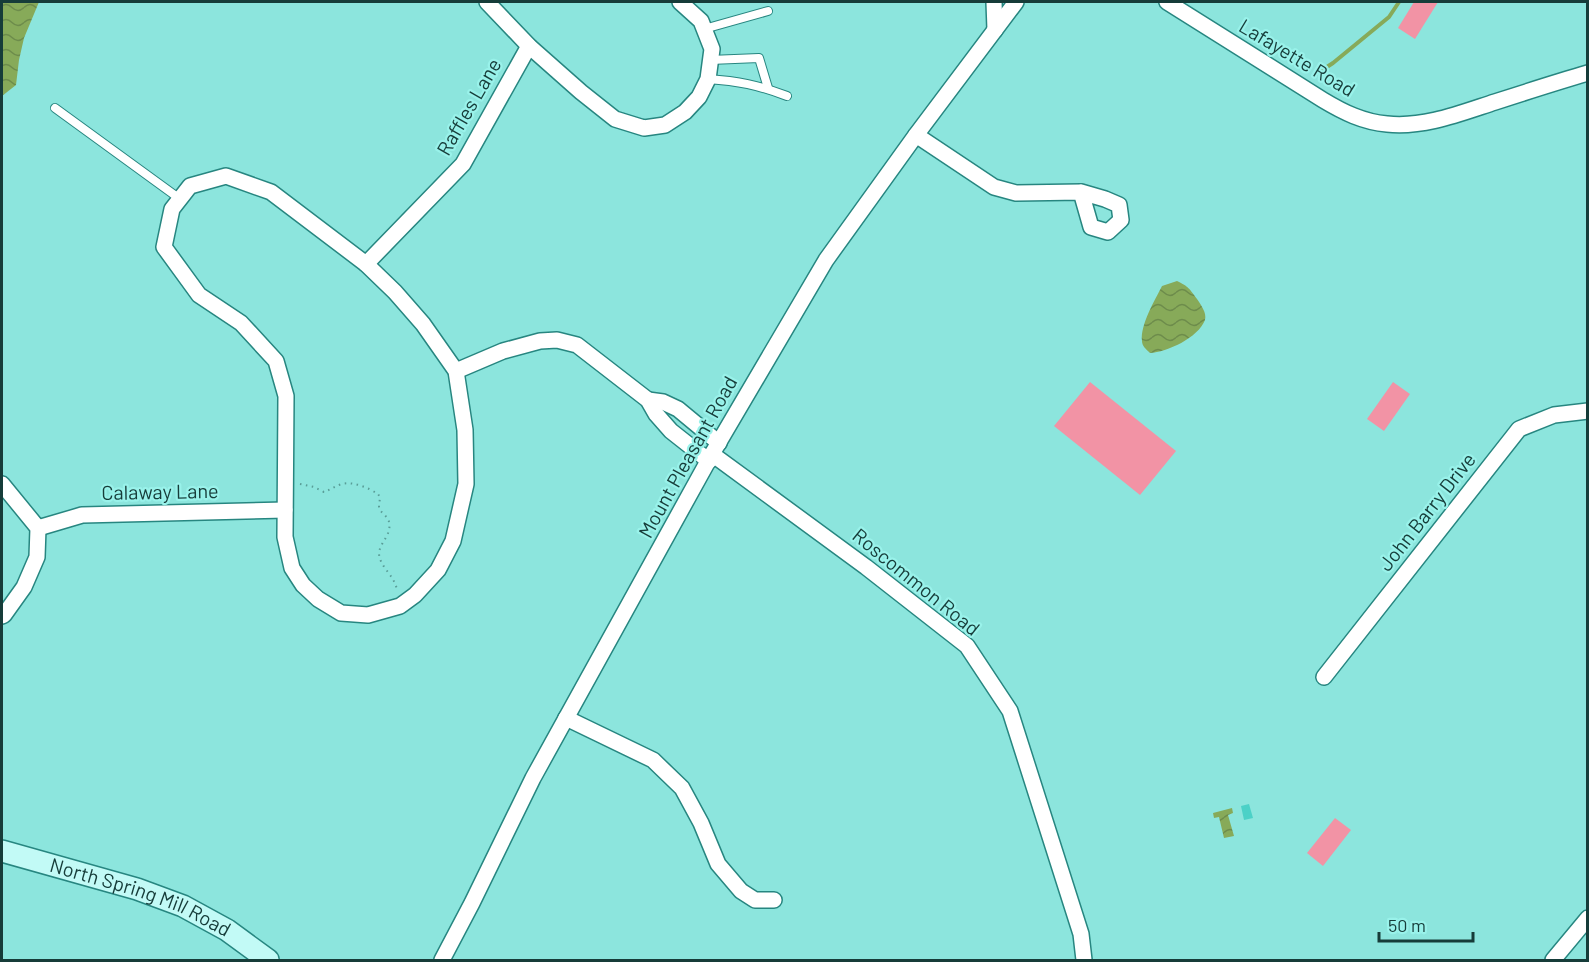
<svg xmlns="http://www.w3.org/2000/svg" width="1589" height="962" viewBox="0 0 1589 962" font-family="Barlow,sans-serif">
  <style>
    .pitch { fill: #f293a5 }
    .water { fill: url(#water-waves) }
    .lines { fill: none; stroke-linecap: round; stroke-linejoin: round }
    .stream { stroke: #87aa59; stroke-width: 4 }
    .building { fill: #4cd1c7 }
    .service-casing { stroke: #278680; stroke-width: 10 }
    .minor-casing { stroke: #278680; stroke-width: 18 }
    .secondary-casing { stroke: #278680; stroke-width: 24 }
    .path { stroke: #599d97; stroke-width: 2; stroke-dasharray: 1.5 4.5; stroke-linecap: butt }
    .service { stroke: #fff; stroke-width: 8 }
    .minor { stroke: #fff; stroke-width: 15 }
    .secondary { stroke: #c2faf6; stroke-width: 21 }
    .labels { text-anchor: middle; stroke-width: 4.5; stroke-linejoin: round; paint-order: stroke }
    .street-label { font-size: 20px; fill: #163c39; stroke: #99f2ea }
  </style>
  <defs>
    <pattern id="water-waves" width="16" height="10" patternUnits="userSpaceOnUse" patternTransform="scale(1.5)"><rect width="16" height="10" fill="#87aa59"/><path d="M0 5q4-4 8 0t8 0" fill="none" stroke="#6d8c4b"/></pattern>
  </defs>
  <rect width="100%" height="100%" fill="#8ce5dd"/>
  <!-- pitch -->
  <g class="pitch">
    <polygon points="1414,2 1438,2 1415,39 1398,28"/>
    <polygon points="1090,382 1176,451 1140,495 1054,426"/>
    <polygon points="1393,382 1410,394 1384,431 1367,419"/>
    <polygon points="1335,818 1351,830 1323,866 1307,853"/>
  </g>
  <!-- water -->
  <g class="water">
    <polygon points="2,2 39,2 24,38 19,60 16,85 2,96"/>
    <path d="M1177 281C1189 287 1189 288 1197 299 1201 305 1207 313 1205 320 1198 338 1167 352 1150 353 1146 349 1142 346 1142 341 1140 325 1155 300 1162 286Z"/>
    <polygon points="1232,808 1233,813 1228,815 1234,836 1224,838 1219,817 1214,818 1213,813"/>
  </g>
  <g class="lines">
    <!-- stream -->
    <polyline class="stream" points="1316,74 1333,63 1389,17 1399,2"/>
  </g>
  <!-- building -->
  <polygon class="building" points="1249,804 1253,818 1244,820 1241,806"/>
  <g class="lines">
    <!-- service casing -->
    <g class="service-casing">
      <g id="service">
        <polyline points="704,29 768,11"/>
        <polyline points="710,60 759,58 768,88"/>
        <path d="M708 79C738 81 758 85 787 96"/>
        <polyline points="55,108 180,199"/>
      </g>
    </g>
    <!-- minor casing -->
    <g class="minor-casing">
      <g id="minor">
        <polyline points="487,2 529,46 581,92 615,119 644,128 665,125 685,112 699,97 708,79 712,49 701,21 680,2"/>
        <polyline points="994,2 995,30"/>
        <path d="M1167 2 1323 100C1343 112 1363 122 1387 124 1424 128 1461 113 1495 102 1526 92 1557 82 1588 73"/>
        <polyline points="916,135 994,187 1016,193 1081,192 1105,199 1119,205 1121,220 1108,232 1091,227 1081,192"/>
        <polygon points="226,176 271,192 366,264 395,292 423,324 456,371 465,430 466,484 453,541 438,570 415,595 400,606 368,615 341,613 318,599 303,585 292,568 285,537 286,396 276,361 241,323 199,295 164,247 172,209 190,186"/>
        <polyline points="366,264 463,164 529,46"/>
        <polyline points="456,371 503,351 540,341 557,340 577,345 648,400 656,414 671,431 709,461"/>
        <polyline points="648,400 663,402 678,409 719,443"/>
        <polyline points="712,454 866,567 967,646 1010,711 1081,934 1084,960"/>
        <polyline points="2,484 38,528 37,557 24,587 4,615 2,616"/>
        <polyline points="38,528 82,515 285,510"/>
        <polyline points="1324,677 1519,429 1554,415 1588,411"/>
        <polyline points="566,718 653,760 682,788 701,823 718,864 741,891 755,900 774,900"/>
        <polyline points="442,960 472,903 533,778 712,454 826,260 916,135 1016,2"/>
        <polyline points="1553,960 1588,918"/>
      </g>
    </g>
    <!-- secondary casing -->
    <g class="secondary-casing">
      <g id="secondary">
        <path id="s1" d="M2 851 137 889 183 906 227 930 268 960"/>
      </g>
    </g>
    <!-- path -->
    <path class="path" d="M300 484 314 487 324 492C330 490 335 486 342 484 353 481 369 488 378 494L380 497C380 500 379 503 379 507 380 513 388 516 389 522 392 535 380 542 379 553 379 563 388 571 392 578 395 582 396 587 398 591"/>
    <!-- service -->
    <use href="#service" class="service"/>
    <!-- minor -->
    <use href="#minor" class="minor"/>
    <!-- secondary -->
    <use href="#secondary" class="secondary"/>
  </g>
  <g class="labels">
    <!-- street labels -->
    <g class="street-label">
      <text transform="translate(1297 58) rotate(31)" y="7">Lafayette Road</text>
      <text transform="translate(469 107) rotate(-60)" y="7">Raffles Lane</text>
      <text transform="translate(688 457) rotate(-61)" y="7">Mount Pleasant Road</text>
      <text transform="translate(160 492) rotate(-1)" y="7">Calaway Lane</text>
      <text transform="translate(1427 512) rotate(-52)" y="7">John Barry Drive</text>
      <text transform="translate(916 582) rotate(39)" y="7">Roscommon Road</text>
      <text dy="7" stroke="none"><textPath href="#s1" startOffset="146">North Spring Mill Road</textPath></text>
    </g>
  </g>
  <!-- border -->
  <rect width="1589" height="962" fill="none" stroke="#163c39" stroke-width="6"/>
  <!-- scale -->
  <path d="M1379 932v9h94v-9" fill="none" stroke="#163c39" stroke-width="3"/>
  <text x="1388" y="932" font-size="18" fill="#163c39" stroke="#99f2ea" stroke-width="4.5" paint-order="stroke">50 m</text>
</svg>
